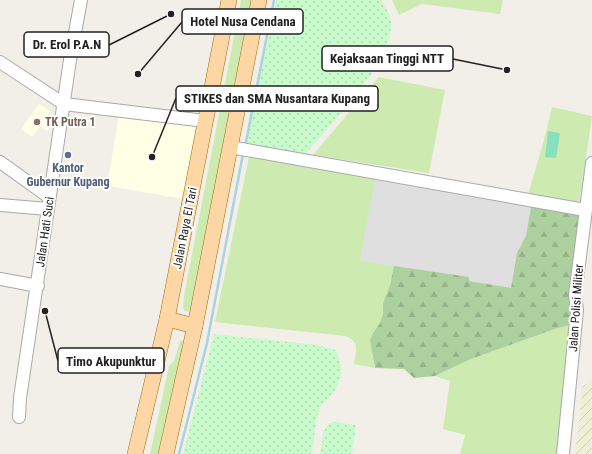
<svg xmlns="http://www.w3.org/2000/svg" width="592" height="454" viewBox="0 0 592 454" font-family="'Roboto Condensed',sans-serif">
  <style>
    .residential { fill: #e0dfdf }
    .education { fill: #ffffe5 }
    .farmland { fill: url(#farmland-furrows) }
    .grass { fill: #cdebb0 }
    .forest { fill: url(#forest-firs) }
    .park { fill: url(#park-dots) }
    .pitch { fill: #88e0be }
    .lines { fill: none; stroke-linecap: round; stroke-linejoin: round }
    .stream { stroke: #aad3df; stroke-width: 2.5 }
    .minor-casing { stroke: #a9a9a9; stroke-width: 14 }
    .major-casing { stroke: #a06b00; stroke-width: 16 }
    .minor { stroke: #fff; stroke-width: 12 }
    .major { stroke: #fcd6a4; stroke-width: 15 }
    .education-dot { fill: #8d6e63; stroke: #fff; stroke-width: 1.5 }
    .service-dot { fill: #5c6f8a; stroke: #fff; stroke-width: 1.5 }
    .labels { text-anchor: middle; stroke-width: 4; stroke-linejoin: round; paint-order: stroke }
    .education-label { font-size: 12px; font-weight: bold; fill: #785e54; stroke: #fff; text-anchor: start }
    .service-label { font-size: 12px; font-weight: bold; fill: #4e5e75; stroke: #fff }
    .street-label { font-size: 12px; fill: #222; stroke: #fff }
    .leader { fill: none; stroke: #222; stroke-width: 1.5 }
    .callout-dot { fill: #222; stroke: #fff; stroke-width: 1.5 }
    .callout { fill: #fff; stroke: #222; stroke-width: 1.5 }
    .callout-label { font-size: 13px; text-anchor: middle; font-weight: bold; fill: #222 }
  </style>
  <defs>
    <pattern id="farmland-furrows" width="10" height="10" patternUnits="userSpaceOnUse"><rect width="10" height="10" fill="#eef0d5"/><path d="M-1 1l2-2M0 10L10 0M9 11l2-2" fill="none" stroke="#ccceb7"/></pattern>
    <pattern id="forest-firs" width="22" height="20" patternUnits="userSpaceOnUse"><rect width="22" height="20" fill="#add19e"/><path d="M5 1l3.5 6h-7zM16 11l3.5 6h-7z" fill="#95b388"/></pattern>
    <pattern id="park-dots" width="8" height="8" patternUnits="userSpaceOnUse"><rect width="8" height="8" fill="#c8facc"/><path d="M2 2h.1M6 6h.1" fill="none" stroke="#acd6af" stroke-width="1.8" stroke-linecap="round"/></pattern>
  </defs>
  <rect width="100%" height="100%" fill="#f2efe9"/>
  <!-- residential -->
  <polygon class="residential" points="370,174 539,206 523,291 354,260"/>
  <!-- education -->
  <g class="education">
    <polygon points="39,104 50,111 45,119 52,125 47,131 40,126 32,137 21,129"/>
    <polygon points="119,115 196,127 184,199 107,186"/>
  </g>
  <!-- farmland -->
  <polygon class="farmland" points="592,381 592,454 575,454 583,386"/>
  <!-- grass -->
  <g class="grass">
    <polygon points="241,0 256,0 190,312 185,311 183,308 184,296"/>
    <polygon points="392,0 503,0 500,14 422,4 399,15"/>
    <polygon points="379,77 445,90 429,173 313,155"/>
    <polygon points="552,107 592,116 579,205 528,195 544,140"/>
    <path d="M249 157 375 179 360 260 394 266 390 285 383 303V313L380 323 373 333 372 354 375 368 354 364C356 351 360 341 345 336L215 322Z"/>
    <polygon points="575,324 561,454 460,454 465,435 443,429 450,381 435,376 471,359 558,328"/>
    <polygon points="184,340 187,342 164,454 150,454 169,366 174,361 180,341"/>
  </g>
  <!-- forest -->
  <polygon class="forest" points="531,207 582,216 575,324 558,328 471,359 435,376 414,378 404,369 375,368 370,341 373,333 380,323 383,313 383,303 390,285 394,266 469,277 469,281 511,288 517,253 526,236"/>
  <!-- park -->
  <g class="park">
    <path d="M276 0H381C384 6 391 15 391 22 395 59 330 125 306 154L246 144Z"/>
    <path d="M214 334 318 345 335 350C345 367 342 381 331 396 328 400 322 403 320 408 315 420 314 441 312 454H183Z"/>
    <polygon points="335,422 356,425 352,454 320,454 324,430 328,424"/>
  </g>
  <!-- pitch -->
  <polygon class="pitch" points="548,131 560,133 556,158 545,157"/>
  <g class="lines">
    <!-- stream -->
    <g class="stream">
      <polyline points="245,147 274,0"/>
      <polyline points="179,454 207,343 243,154"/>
    </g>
    <!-- minor casing -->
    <g class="minor-casing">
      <g id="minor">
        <polyline points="0,62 64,104 205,121"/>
        <polyline points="230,147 585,210"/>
        <polyline points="0,162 49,197"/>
        <polyline points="0,205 48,209"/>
        <polyline points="0,279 38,286"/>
        <polyline points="19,417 20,398 70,60 81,0"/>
        <polyline points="563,454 577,310 575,295 592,163"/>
      </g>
    </g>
    <!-- major casing -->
    <g class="major-casing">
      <g id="major">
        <polyline points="167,319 195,326"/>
        <polyline points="135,454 167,319 229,0"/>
        <polyline points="166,454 195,326 259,0"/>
      </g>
    </g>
    <!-- minor -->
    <use href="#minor" class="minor"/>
    <!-- major -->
    <use href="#major" class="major"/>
  </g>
  <!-- markers -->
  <circle class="education-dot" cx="37" cy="122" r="4"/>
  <circle class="service-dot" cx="68" cy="155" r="4"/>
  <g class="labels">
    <!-- education labels -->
    <g class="education-label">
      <text x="45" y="126">TK Putra 1</text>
    </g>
    <!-- service labels -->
    <g class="service-label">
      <text x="68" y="172">Kantor<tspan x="68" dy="14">Gubernur Kupang</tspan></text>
    </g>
    <!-- street labels -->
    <g class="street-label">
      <text transform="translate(185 228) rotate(-79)" y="4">Jalan Raya El Tari</text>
      <text transform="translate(45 232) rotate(-82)" y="4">Jalan Hati Suci</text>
      <text transform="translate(576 308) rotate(-86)" y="4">Jalan Polisi Militer</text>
    </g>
  </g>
  <!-- callouts -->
  <path class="leader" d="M138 74L182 22M171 14L109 45M507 70L453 59M152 157L176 98M45 311L58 361"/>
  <g class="callout-dot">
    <circle cx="138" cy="74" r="4"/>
    <circle cx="171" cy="14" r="4"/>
    <circle cx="507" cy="70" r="4"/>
    <circle cx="152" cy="157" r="4"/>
    <circle cx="45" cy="311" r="4"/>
  </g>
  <g class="callout">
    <rect x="182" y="9" width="121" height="25" rx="4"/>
    <rect x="24" y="32" width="85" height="25" rx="4"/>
    <rect x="322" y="46" width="131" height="25" rx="4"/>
    <rect x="176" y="86" width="202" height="25" rx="4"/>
    <rect x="58" y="348" width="106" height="25" rx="4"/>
  </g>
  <g class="callout-label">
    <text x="243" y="26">Hotel Nusa Cendana</text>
    <text x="67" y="49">Dr. Erol P.A.N</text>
    <text x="387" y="63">Kejaksaan Tinggi NTT</text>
    <text x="277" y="103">STIKES dan SMA Nusantara Kupang</text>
    <text x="111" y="366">Timo Akupunktur</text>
  </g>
</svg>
